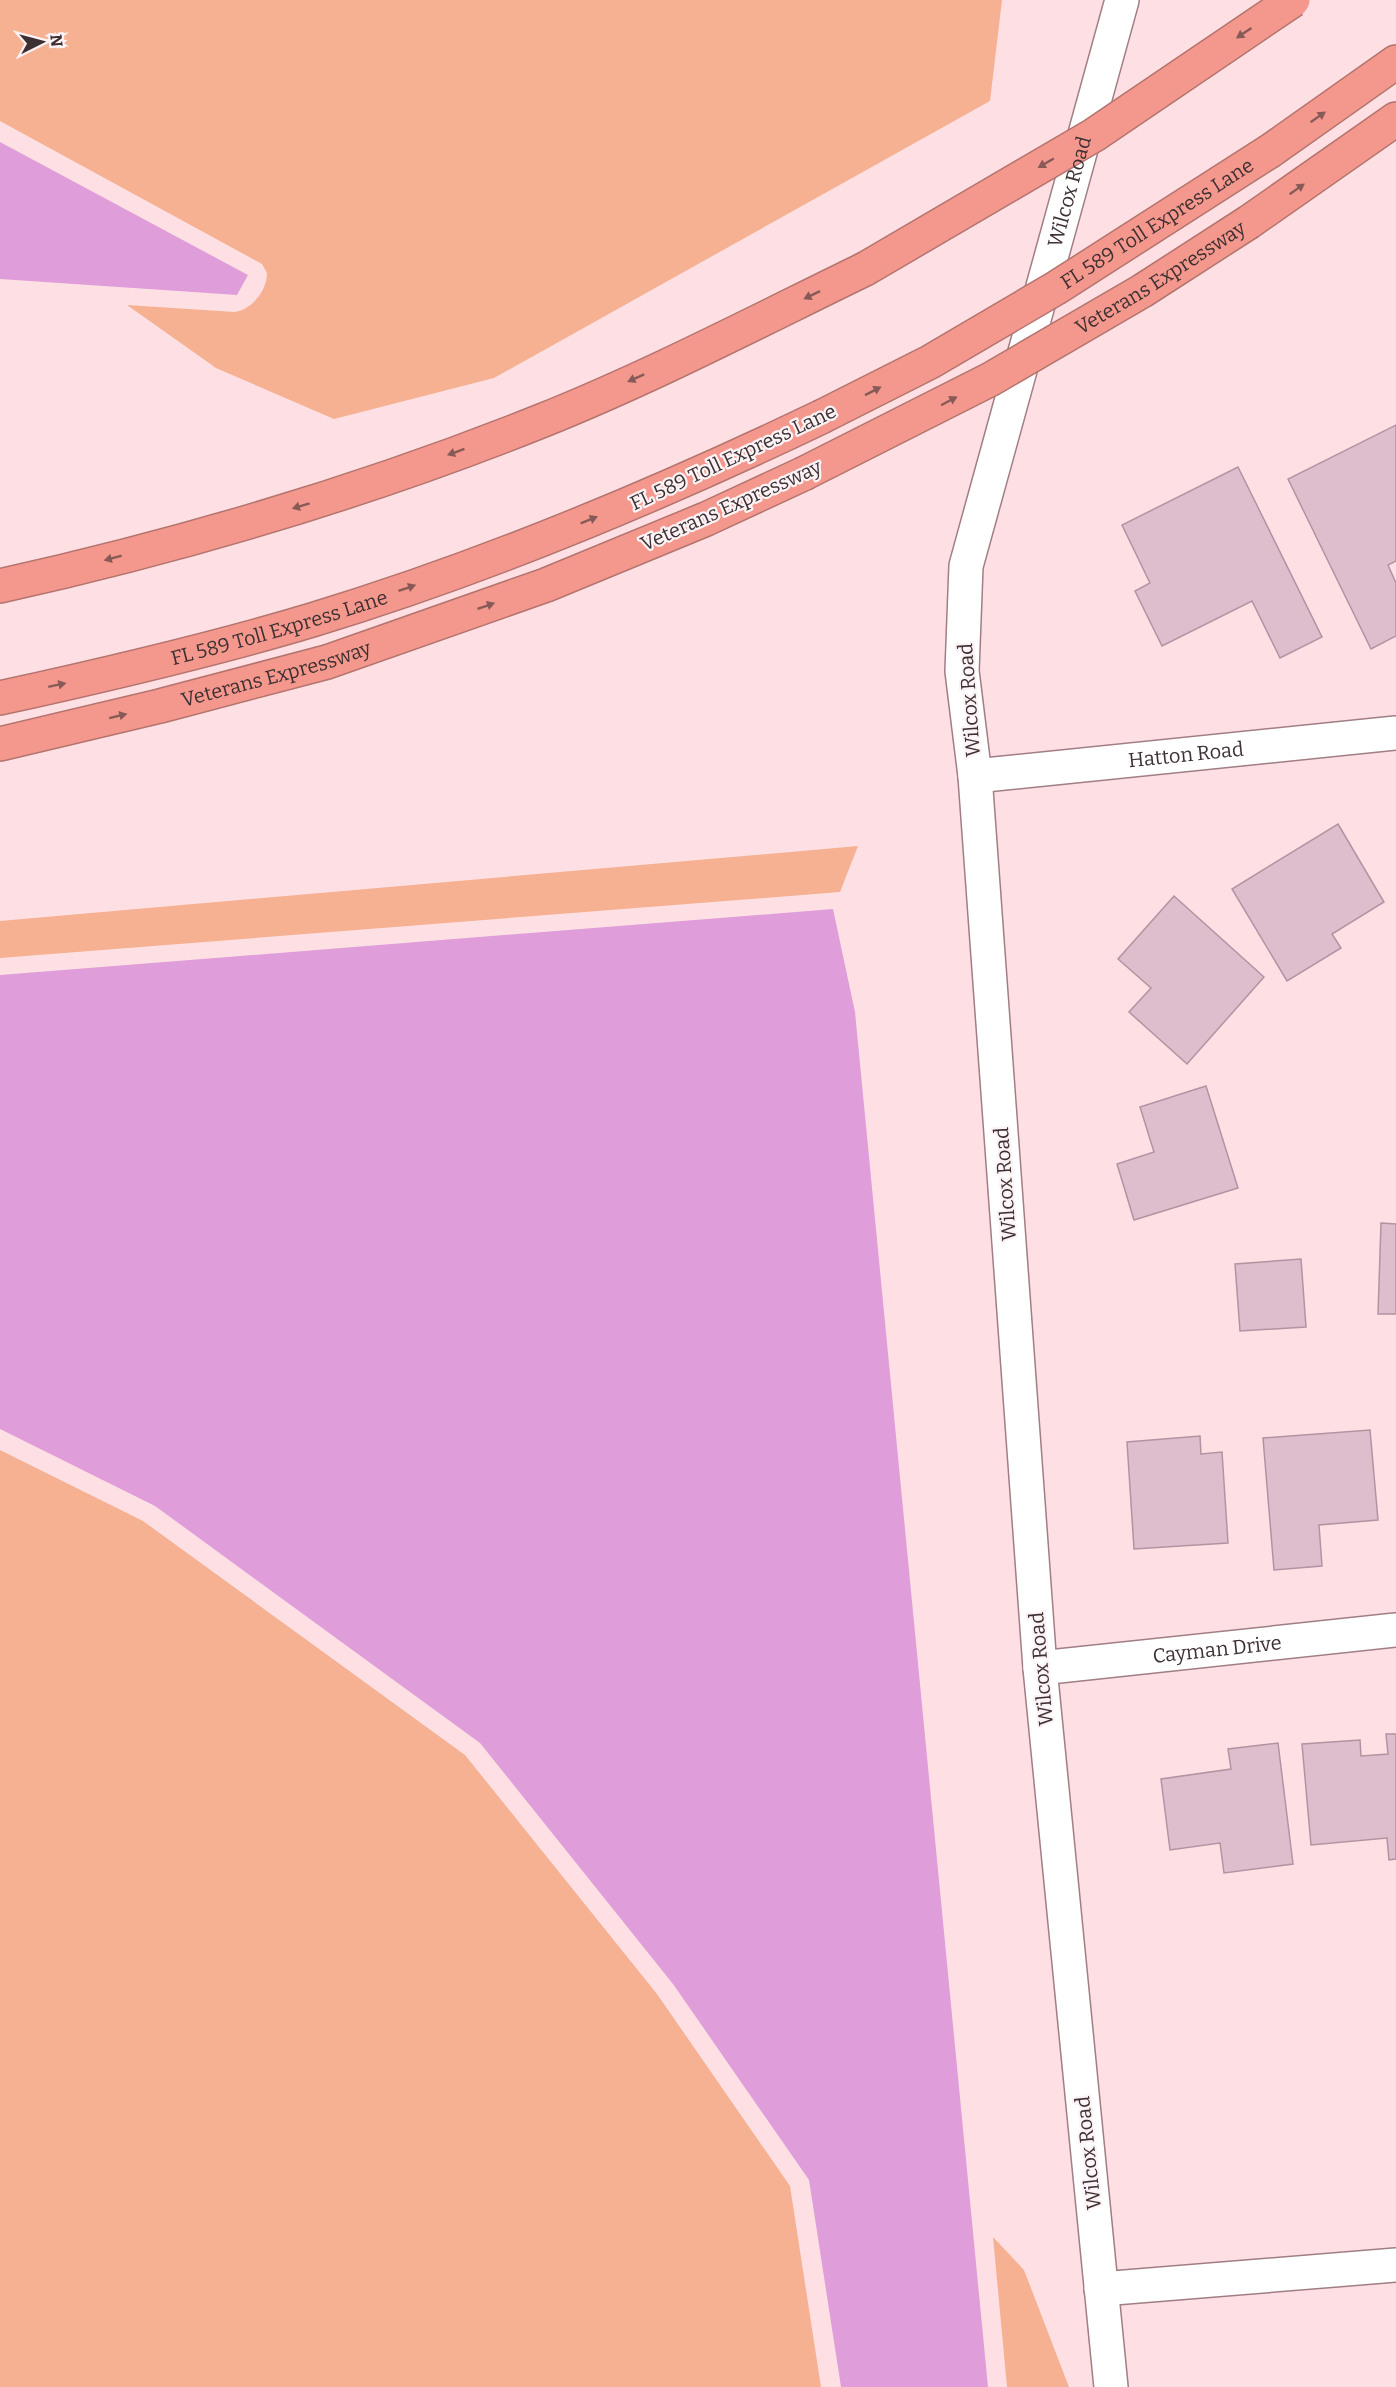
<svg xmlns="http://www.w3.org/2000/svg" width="1396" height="2387" viewBox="0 0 1396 2387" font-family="Bitter,serif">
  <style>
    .green { fill: #f5b192 }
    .water { fill: #df9eda }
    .building { fill: #debdcc; stroke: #b393a2; stroke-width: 1.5 }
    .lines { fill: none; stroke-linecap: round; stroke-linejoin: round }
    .minor-casing { stroke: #a07e84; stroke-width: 36 }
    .highway-casing { stroke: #b4746e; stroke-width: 36 }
    .minor { stroke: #fff; stroke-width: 33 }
    .highway { stroke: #f4988e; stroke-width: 33 }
    .highway-bridge-casing { stroke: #b4746e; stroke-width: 36; stroke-linecap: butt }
    .highway-bridge { stroke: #f4988e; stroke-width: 33 }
    .oneway { fill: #875a57 }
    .labels { text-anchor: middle; stroke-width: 4.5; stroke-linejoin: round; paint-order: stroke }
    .street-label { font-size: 20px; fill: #3e3032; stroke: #fbf3f5 }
  </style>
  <rect width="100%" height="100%" fill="#fee0e4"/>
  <!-- green -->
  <g class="green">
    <path d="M0 0H1002L990 101 494 378 334 419 216 368 127 305 235 312C252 309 267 291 267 273L262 264 0 121Z"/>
    <polygon points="858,846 840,892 0,958 0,921"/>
    <polygon points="0,1450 143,1521 465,1755 657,1994 790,2186 821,2387 0,2387"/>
    <polygon points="993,2237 1024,2270 1069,2387 1007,2387"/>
  </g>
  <!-- water -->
  <g class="water">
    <polygon points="0,142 248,275 237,295 0,279"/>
    <polygon points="833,909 855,1012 988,2387 841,2387 809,2180 673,1984 480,1743 155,1506 0,1429 0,975"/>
  </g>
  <!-- building -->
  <g class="building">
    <polygon points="1396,425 1396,561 1388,565 1396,583 1396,636 1371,649 1288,479"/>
    <polygon points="1238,467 1322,637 1280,658 1252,601 1162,646 1135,591 1150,583 1122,525"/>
    <polygon points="1338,824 1384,902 1332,934 1341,948 1287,981 1232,889"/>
    <polygon points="1174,896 1264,977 1187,1064 1129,1012 1151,988 1118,959"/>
    <polygon points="1206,1086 1238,1188 1134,1220 1117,1164 1154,1152 1140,1107"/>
    <polygon points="1381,1223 1396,1224 1396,1314 1378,1314"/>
    <polygon points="1301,1259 1306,1327 1240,1331 1235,1264"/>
    <polygon points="1370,1430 1378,1520 1319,1525 1322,1566 1274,1570 1263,1438"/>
    <polygon points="1200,1436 1201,1454 1222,1452 1228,1543 1134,1549 1127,1442"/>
    <polygon points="1386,1734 1396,1734 1396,1859 1389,1860 1387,1838 1311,1845 1302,1744 1360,1740 1361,1756 1388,1754"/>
    <polygon points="1278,1743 1293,1864 1224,1873 1220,1843 1170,1850 1161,1779 1231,1769 1228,1749"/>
  </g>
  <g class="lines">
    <!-- minor casing -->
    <g class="minor-casing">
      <g id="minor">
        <path id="s1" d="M975 776 1396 733"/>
        <path id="s2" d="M1040 1668 1396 1630"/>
        <polyline points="1101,2289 1396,2265"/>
        <path id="s3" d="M1111 2387 1040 1668 975 776 962 671 966 566 1122 0"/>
      </g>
    </g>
    <!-- highway casing -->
    <g class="highway-casing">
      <g id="highway">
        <polyline points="1270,151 1396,62"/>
        <polyline points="1249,222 1396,119"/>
        <path d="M0 586C184 545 366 491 541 421 651 377 758 321 865 269"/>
        <path id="s4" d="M0 698C105 675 209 651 312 620 487 567 656 496 821 417"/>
        <path id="s5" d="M0 744 160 706 327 662 546 585 706 519 803 474"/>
      </g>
    </g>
    <!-- minor -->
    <use href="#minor" class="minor"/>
    <!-- highway -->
    <use href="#highway" class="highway"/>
    <!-- highway-bridge casing -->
    <g class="highway-bridge-casing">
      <g id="highway-bridge">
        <polyline points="865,269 1094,135 1293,0"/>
        <path id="s6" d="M821 417 930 362 1056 288 1270 151"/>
        <path id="s7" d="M803 474 991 379 1142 291 1249 222"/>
      </g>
    </g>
    <!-- highway-bridge -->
    <use href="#highway-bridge" class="highway-bridge"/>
  </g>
  <!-- one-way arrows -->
  <defs><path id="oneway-solid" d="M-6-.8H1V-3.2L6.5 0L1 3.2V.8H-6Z" transform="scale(1.5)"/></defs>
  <g class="oneway">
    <use href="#oneway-solid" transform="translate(1244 33) rotate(146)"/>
    <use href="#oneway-solid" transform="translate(1318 117) rotate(-35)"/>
    <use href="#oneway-solid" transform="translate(1046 163) rotate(150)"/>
    <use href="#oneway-solid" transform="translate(1297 189) rotate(-35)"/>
    <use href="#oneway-solid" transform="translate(812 295) rotate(154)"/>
    <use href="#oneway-solid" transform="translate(636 378) rotate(156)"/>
    <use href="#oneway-solid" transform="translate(873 391) rotate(-27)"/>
    <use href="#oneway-solid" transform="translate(949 401) rotate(-28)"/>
    <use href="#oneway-solid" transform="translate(456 452) rotate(160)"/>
    <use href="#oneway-solid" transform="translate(301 506) rotate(163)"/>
    <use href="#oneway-solid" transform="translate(589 520) rotate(-22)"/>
    <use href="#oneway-solid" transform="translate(113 558) rotate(165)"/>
    <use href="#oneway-solid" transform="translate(407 588) rotate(-19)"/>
    <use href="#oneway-solid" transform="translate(486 606) rotate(-19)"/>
    <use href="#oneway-solid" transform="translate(57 685) rotate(-12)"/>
    <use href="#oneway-solid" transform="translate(118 716) rotate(-14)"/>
  </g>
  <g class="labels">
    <!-- street labels -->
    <g class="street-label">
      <text dy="7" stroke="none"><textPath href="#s3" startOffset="2216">Wilcox Road</textPath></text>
      <text dy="7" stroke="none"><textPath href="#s6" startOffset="388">FL 589 Toll Express Lane</textPath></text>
      <text dy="7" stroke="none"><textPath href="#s7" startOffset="408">Veterans Expressway</textPath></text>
      <text transform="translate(733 457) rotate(-25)" y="7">FL 589 Toll Express Lane</text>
      <text transform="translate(731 505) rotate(-24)" y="7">Veterans Expressway</text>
      <text dy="7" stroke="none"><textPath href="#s4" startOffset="288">FL 589 Toll Express Lane</textPath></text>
      <text dy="7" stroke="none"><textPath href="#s5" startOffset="285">Veterans Expressway</textPath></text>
      <text transform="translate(969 700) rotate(-94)" y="7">Wilcox Road</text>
      <text dy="7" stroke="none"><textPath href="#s1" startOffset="212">Hatton Road</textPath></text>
      <text transform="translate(1005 1184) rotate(-94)" y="7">Wilcox Road</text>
      <text dy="7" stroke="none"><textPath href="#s2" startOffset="178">Cayman Drive</textPath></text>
      <text transform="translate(1041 1669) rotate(-95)" y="7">Wilcox Road</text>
      <text transform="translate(1088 2153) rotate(-96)" y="7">Wilcox Road</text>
    </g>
  </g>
  <!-- north arrow -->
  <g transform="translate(42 42) rotate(84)" stroke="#fbf3f5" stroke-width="4.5" paint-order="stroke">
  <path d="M0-4.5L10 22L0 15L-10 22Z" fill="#3e3032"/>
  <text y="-9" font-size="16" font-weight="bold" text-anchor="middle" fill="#3e3032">N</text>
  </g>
</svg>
